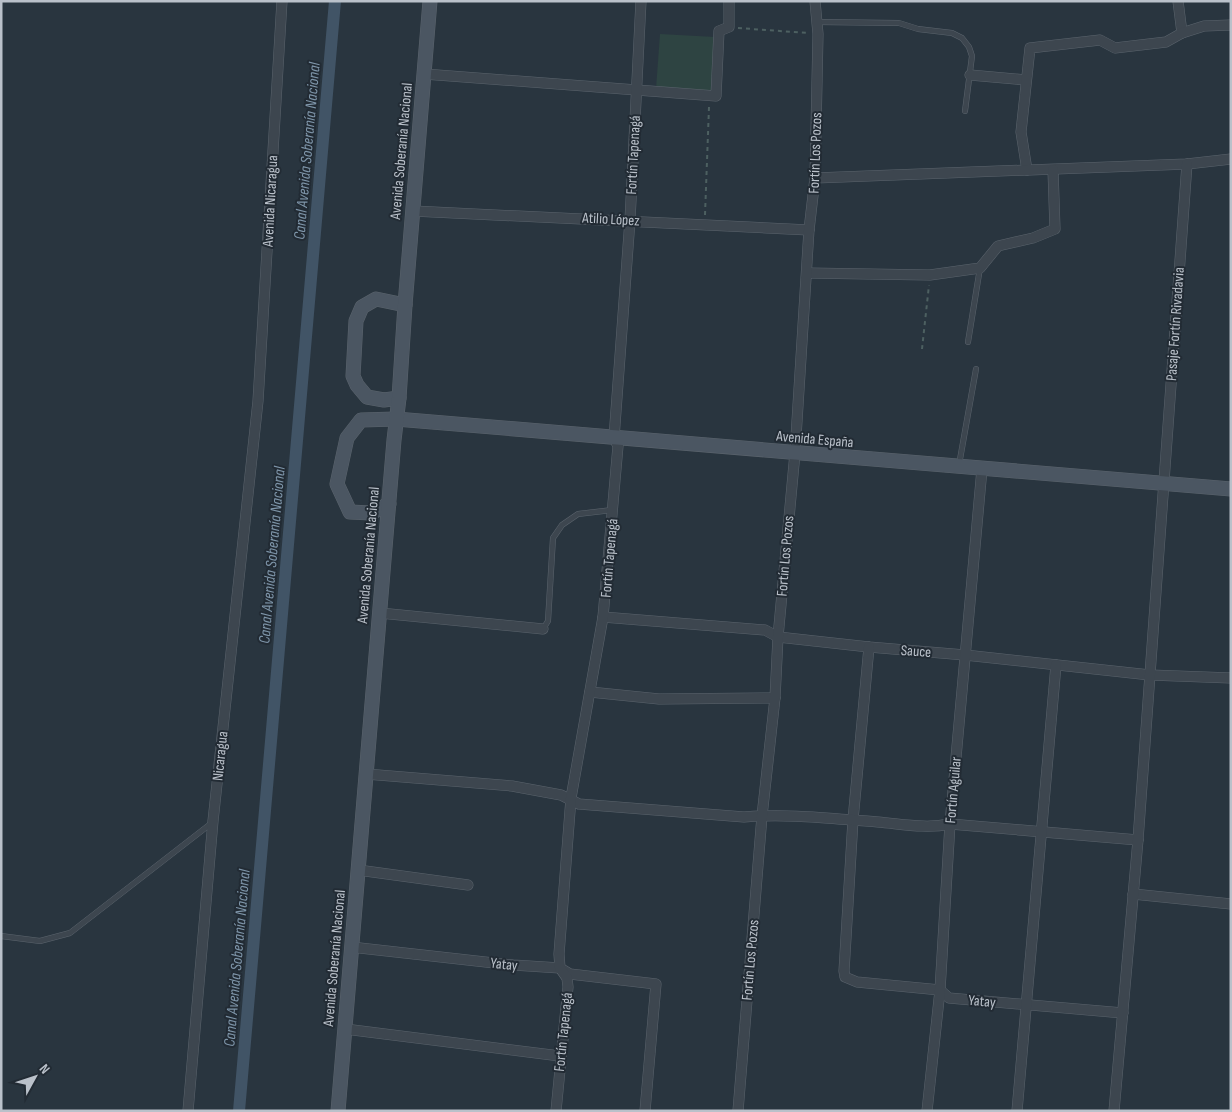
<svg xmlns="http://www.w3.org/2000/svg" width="1232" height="1112" viewBox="0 0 1232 1112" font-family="'Sofia Sans Condensed',sans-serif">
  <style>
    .green { fill: #2e4442 }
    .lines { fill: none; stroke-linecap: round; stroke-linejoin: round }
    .canal { stroke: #415466; stroke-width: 12 }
    .lane-casing { stroke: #5b646d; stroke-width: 6 }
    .street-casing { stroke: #5b646d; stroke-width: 11 }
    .secondary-casing { stroke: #5b646d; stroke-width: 15 }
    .path { stroke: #4d6061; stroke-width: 2; stroke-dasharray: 4 4; stroke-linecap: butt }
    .lane { stroke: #3d464f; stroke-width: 5 }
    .street { stroke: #3d464f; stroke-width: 10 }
    .secondary { stroke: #4b5662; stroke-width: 14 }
    .labels { text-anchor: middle; stroke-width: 4; stroke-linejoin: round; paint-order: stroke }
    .street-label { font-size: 15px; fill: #bac1ca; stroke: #222b34 }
    .water-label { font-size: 16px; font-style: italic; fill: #7e95a9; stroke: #222b34 }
  </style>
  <rect width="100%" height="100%" fill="#29353f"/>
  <!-- green -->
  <polygon class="green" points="660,34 715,37 712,93 656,89"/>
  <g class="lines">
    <!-- canal -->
    <polyline class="canal" points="239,1111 335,1"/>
    <!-- lane casing -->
    <g class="lane-casing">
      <g id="lane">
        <polyline points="816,22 899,23 918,29 952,33 962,38 969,47 972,56 965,111"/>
        <polyline points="968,342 980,268"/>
        <polyline points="959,465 976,369"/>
        <polyline points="543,629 548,621 553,538 562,525 578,514 612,510"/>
        <polyline points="1,936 40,941 70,933 213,822"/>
      </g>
    </g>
    <!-- street casing -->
    <g class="street-casing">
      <g id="street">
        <polyline points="1178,1 1182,33"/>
        <polyline points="424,74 716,96 719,31 729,27 729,1"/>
        <polyline points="970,75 1026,80"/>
        <polyline points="1027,170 1021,132 1030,48 1100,40 1115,48 1166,42 1182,33 1204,26 1231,25"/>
        <polyline points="815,178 1187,164 1231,159"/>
        <polyline points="413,211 809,230"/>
        <polyline points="807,273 930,275 980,268 998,246 1033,238 1055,229 1053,170"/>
        <polyline points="380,613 543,629"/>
        <polyline points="603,617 765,630 778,637 869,647 965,655 1150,675 1231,678"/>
        <polyline points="869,647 853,820 844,971 845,977 857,982 940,990 949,998 1123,1013"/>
        <polyline points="590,692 659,699 775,698"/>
        <path d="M366 774 512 786 561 795 579 804 744 817C787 813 835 819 878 822 902 824 926 829 950 824L1138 840"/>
        <polyline points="358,870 468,885"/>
        <polyline points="1133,894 1231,904"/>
        <polyline points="351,947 513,965 560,968 570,974 656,984 645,1111"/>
        <polyline points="345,1029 560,1056"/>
        <polyline points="188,1111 213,821 258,401 282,1"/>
        <polyline points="556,1111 568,987 567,978 560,968 559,954 571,798 603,617 618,446 614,438 630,220 641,1"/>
        <polyline points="738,1111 762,816 775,698 778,637 795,453 809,230 815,178 818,34 815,1"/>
        <polyline points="927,1111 940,990 950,824 982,469"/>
        <polyline points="1017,1111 1056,665"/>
        <polyline points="1114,1111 1138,840 1187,164"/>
      </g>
    </g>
    <!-- secondary casing -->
    <g class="secondary-casing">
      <g id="secondary">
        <polyline points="399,398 384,400 367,397 357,385 353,376 356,321 362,307 376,299 405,305"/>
        <polyline points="389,504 371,513 350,512 337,484 347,438 361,420 396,419 1231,489"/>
        <polyline points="338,1111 394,440 399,398 405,305 430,1"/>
      </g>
    </g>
    <!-- path -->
    <g class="path">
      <polyline points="738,28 808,33"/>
      <polyline points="705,215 709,107"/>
      <polyline points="922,349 929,285"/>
    </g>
    <!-- lane -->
    <use href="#lane" class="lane"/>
    <!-- street -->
    <use href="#street" class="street"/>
    <!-- secondary -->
    <use href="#secondary" class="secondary"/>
  </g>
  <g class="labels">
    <!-- street labels -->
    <g class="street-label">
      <text transform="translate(401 151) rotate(-85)" y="5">Avenida Soberanía Nacional</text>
      <text transform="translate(815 153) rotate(-88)" y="5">Fortín Los Pozos</text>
      <text transform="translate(633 155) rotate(-87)" y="5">Fortín Tapenagá</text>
      <text transform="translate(270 201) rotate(-87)" y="5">Avenida Nicaragua</text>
      <text transform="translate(611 219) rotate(3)" y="5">Atilio López</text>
      <text transform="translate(1175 324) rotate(-86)" y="5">Pasaje Fortín Rivadavia</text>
      <text transform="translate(815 439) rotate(5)" y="5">Avenida España</text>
      <text transform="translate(368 555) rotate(-85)" y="5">Avenida Soberanía Nacional</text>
      <text transform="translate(785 556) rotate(-85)" y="5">Fortín Los Pozos</text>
      <text transform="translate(609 558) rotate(-85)" y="5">Fortín Tapenagá</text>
      <text transform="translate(916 651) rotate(4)" y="5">Sauce</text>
      <text transform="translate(220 756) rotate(-84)" y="5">Nicaragua</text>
      <text transform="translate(953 790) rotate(-85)" y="5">Fortín Aguilar</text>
      <text transform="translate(334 958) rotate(-85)" y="5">Avenida Soberanía Nacional</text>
      <text transform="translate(750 960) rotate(-85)" y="5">Fortín Los Pozos</text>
      <text transform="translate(504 964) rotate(6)" y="5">Yatay</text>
      <text transform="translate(982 1001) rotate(5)" y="5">Yatay</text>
      <text transform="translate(563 1032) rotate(-84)" y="5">Fortín Tapenagá</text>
    </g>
    <!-- water labels -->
    <g class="water-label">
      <text transform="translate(306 151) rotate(-85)" y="6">Canal Avenida Soberanía Nacional</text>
      <text transform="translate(271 555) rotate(-85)" y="6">Canal Avenida Soberanía Nacional</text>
      <text transform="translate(236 958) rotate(-85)" y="6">Canal Avenida Soberanía Nacional</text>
    </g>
  </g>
  <!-- border -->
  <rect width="1232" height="1112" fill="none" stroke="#bac1ca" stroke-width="5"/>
  <!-- north arrow -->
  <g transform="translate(35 1077) rotate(50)" stroke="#222b34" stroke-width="4" paint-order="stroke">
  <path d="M0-4L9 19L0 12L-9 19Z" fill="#bac1ca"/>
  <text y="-8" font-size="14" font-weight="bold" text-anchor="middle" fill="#bac1ca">N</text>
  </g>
</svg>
